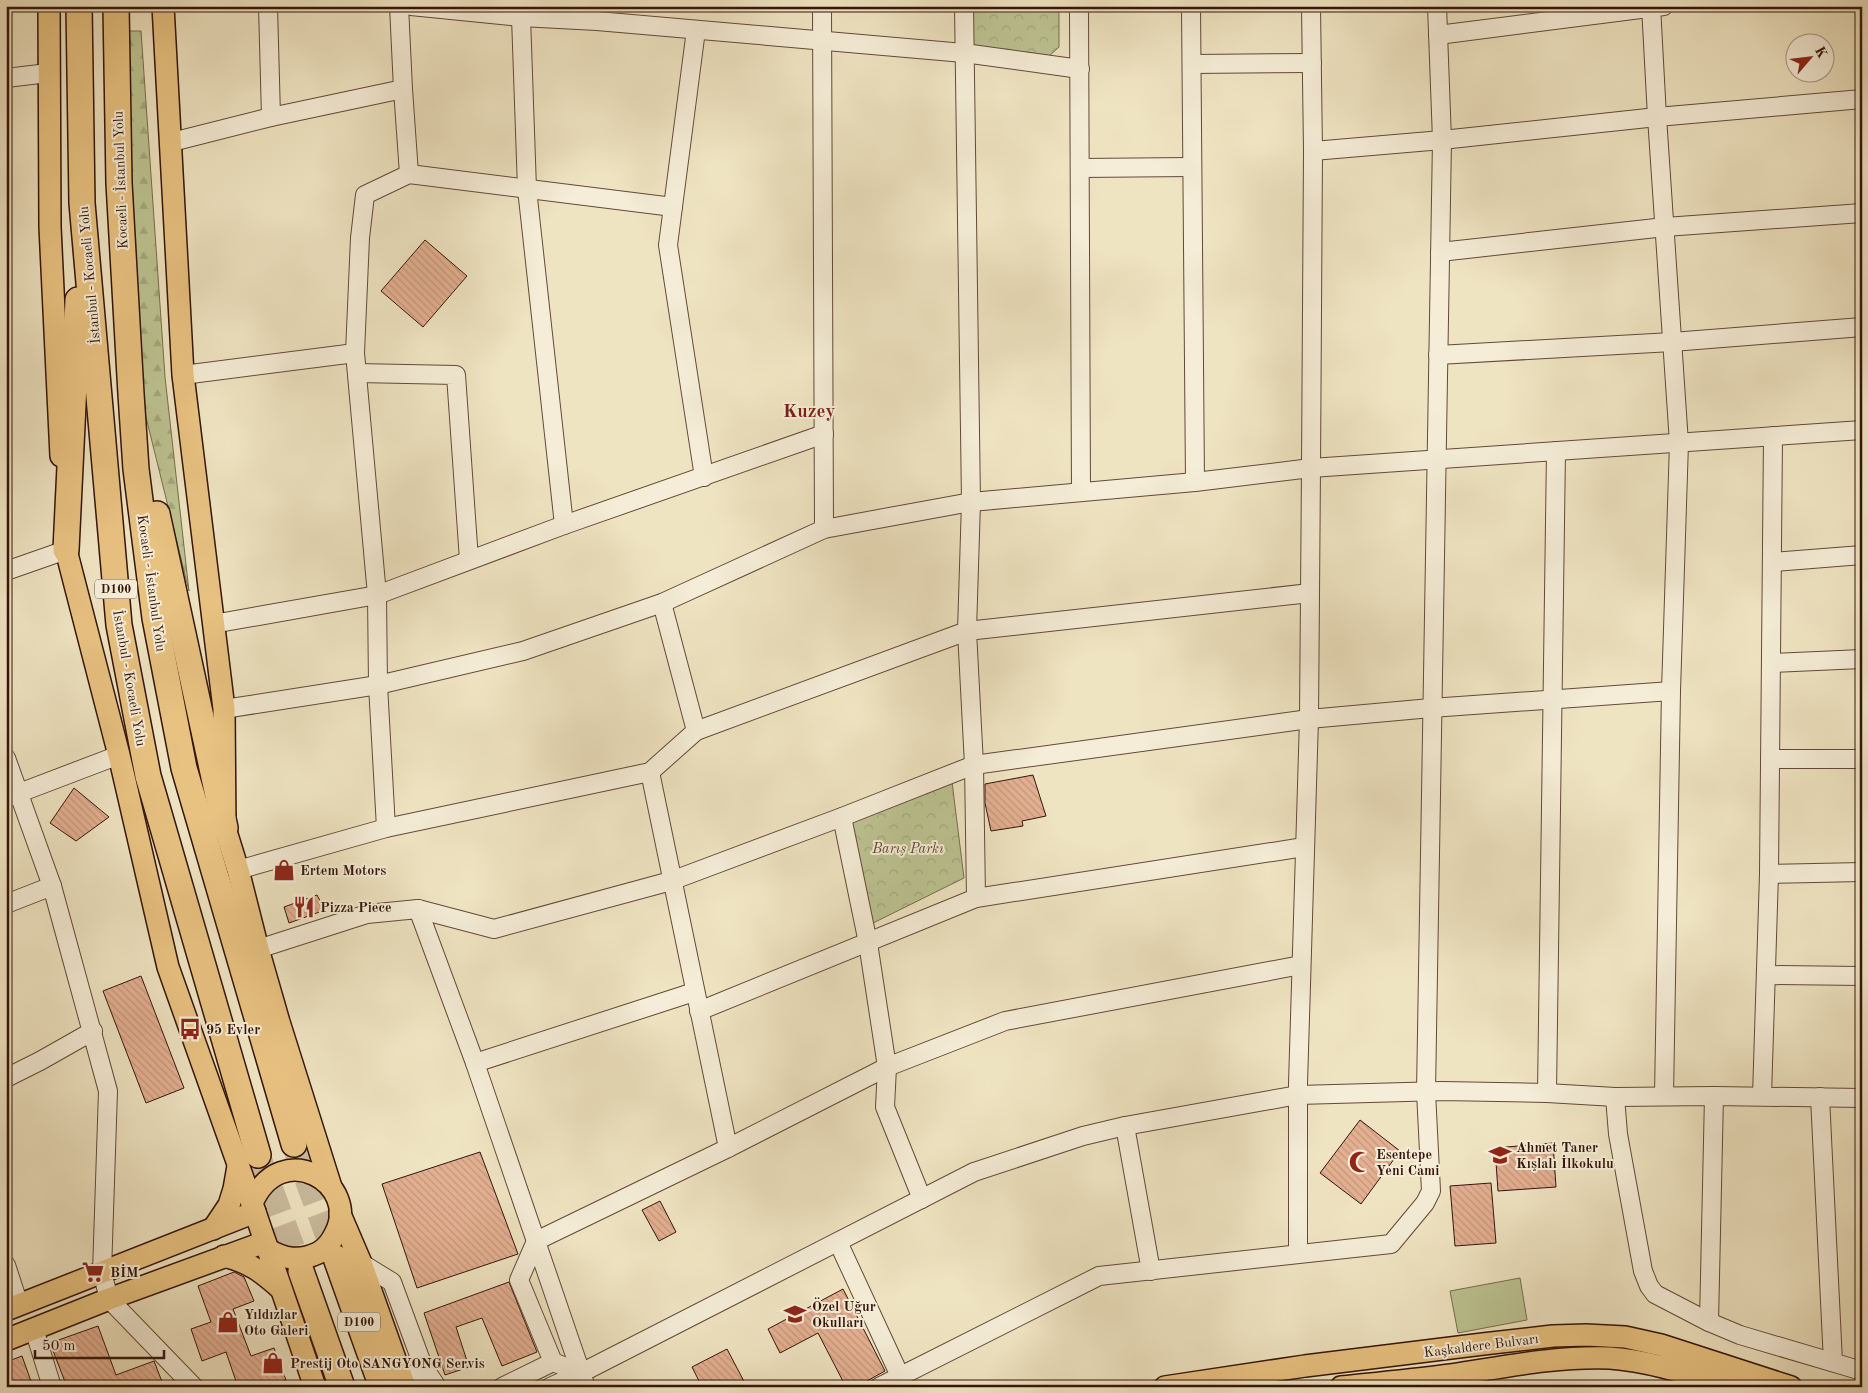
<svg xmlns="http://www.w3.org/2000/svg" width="1868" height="1393" viewBox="0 0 1868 1393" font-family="'Old Standard TT',serif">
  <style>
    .green { fill: #bcc391; stroke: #786c4e }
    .forest { fill: url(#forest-firs); stroke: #786c4e }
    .park { fill: url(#park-crowns); stroke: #786c4e }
    .building { fill: url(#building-back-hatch); stroke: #34150a }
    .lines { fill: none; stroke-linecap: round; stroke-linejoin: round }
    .highway-tunnel { stroke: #cabb9d; stroke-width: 25; stroke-dasharray: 25 12; stroke-linecap: butt }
    .minor-casing { stroke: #634938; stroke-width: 20 }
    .major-casing { stroke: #34150a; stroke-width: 24 }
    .highway-casing { stroke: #34150a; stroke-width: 28 }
    .minor { stroke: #f5edd7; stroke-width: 18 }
    .major { stroke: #e8c281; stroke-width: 21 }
    .highway { stroke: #e8c281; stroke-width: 25 }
    .labels { text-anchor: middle; stroke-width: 4; stroke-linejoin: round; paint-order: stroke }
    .shield { fill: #f5edd7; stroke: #6e5648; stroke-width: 1 }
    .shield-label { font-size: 12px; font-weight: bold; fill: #34150a }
    .street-label { font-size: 14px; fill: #34150a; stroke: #f5edd7 }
    .park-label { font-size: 14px; font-style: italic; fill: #5d4932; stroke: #f5edd7 }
    .poi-label { font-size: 14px; font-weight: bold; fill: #34150a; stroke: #f5edd7; text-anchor: start }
    .district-label { font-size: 19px; font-weight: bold; fill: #7a1f14; stroke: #f5edd7 }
  </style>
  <defs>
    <pattern id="forest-firs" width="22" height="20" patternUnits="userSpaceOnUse" patternTransform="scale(1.25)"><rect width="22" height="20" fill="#bcc391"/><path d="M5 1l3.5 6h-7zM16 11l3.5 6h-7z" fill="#a2a77c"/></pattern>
    <pattern id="park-crowns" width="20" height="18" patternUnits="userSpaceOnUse" patternTransform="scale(1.25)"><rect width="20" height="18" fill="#bcc391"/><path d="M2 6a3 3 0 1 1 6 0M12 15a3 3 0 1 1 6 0" fill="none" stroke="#a2a77c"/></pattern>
    <pattern id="building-back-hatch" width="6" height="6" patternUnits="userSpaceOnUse" patternTransform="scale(1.25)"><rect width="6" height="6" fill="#e4b092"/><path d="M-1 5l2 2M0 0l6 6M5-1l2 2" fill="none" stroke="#c4967d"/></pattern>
  </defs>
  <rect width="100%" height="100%" fill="#efe4c2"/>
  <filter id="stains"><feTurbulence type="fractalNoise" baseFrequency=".004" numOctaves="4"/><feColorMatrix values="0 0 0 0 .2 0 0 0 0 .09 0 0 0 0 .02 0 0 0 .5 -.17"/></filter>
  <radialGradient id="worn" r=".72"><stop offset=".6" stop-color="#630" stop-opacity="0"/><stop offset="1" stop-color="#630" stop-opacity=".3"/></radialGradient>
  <!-- green -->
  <polygon class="green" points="1520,1278 1527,1320 1458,1333 1450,1291"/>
  <!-- forest -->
  <polygon class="forest" points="121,31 141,31 165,377 189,591 139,389"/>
  <!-- park -->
  <g class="park">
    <polygon points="971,6 1059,6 1059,47 1048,57 971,48"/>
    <polygon points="951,774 964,878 869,925 849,815"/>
  </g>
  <!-- building -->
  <g class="building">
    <polygon points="425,240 467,276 423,327 381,291"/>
    <polygon points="1033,775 1046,816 1022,821 1023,826 991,831 985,803 985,784"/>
    <polygon points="74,788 109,817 76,841 50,823"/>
    <polygon points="317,895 325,910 289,923 284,907"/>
    <polygon points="141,976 184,1088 146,1103 103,991"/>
    <polygon points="1360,1120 1400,1151 1361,1204 1320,1173"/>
    <polygon points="1553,1143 1556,1187 1498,1191 1495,1148"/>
    <polygon points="480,1152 518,1254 417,1288 382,1184"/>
    <polygon points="1491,1183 1496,1243 1455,1246 1450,1186"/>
    <polygon points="660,1201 676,1232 659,1241 642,1210"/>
    <polygon points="234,1272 244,1277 254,1301 233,1309 251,1356 274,1348 286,1380 268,1387 238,1387 226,1352 202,1361 191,1329 211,1322 198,1286"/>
    <polygon points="509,1282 537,1352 502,1366 482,1318 456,1327 469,1367 445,1375 424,1313"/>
    <polygon points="843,1289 885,1371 856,1387 846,1387 818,1333 780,1353 768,1329"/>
    <polygon points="98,1326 116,1375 154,1361 164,1387 67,1387 50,1343"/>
    <polygon points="727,1349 747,1387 702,1387 692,1367"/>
    <polygon points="22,1356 33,1387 6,1387 6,1362"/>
  </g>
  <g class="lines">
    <!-- highway-tunnel -->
    <g class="highway-tunnel">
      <polyline points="294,1144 336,1258"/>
      <polyline points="258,1155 301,1271"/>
    </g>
    <!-- minor casing -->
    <g class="minor-casing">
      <g id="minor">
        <polyline points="268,6 271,117"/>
        <polyline points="399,6 403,89 409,174"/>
        <polyline points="411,6 521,17 597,21 964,53 1080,69"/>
        <polyline points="822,6 824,529"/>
        <polyline points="964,6 971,502 967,631 974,765 976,898"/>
        <polyline points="1079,6 1081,492"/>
        <polyline points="1191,6 1195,482"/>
        <polyline points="1651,6 1657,117 1679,443 1671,691 1664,1096"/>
        <polyline points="521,17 527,189 564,525"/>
        <polyline points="696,30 668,245 704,477"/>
        <polyline points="1438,35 1664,6"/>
        <polyline points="1192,64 1312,63"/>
        <polyline points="6,78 48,73"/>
        <polyline points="172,142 271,117 403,89"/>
        <polyline points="1313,151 1442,140 1657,117 1862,99"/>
        <polyline points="1080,168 1191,167"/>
        <polyline points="1440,252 1665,227 1862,213"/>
        <polyline points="1438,355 1672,342 1862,327"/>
        <polyline points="357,373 456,375 469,560"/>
        <polyline points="183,375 355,353"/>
        <polyline points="1773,562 1862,555"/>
        <polyline points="6,571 66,550"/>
        <polyline points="662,603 696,731"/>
        <polyline points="213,624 377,595 564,525 824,434"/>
        <polyline points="1771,663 1862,659"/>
        <polyline points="224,709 378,685 523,651 662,603 824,529 971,502 1195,482 1311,468 1862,430"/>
        <polyline points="6,758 52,886 108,1091 102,1272 109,1299 194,1387"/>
        <polyline points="1770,759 1862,759"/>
        <polyline points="650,772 728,1148"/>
        <polyline points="6,798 119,755"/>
        <polyline points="842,817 868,943 887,1067 885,1107 922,1199"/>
        <polyline points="386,828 378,685 377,595 355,353 360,238 365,195 409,174 673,207"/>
        <polyline points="238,870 386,828 650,772 696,731 967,631 1310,593"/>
        <polyline points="1769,874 1862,872"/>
        <polyline points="6,904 52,886"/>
        <polyline points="418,909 494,929 671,881 842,817 974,765 1309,719 1431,708 1671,691"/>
        <polyline points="258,949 367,914 418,909 475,1063 581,1373"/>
        <polyline points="1301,965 1005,1021 887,1067 728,1148 536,1241 519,1280 553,1362 581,1373 974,1172 1083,1136 1125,1126 1298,1095 1442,1091 1547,1093 1615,1097 1714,1096 1862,1098"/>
        <polyline points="1767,975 1862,976"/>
        <polyline points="699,1011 976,898 1304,847"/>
        <polyline points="475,1063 694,992"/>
        <polyline points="6,1078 40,1061 93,1031"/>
        <polyline points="1547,1093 1556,451"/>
        <polyline points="1762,1096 1769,874 1773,436"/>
        <polyline points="1615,1097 1618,1134 1643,1271 1649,1286 1655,1294 1709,1322 1740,1335 1862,1371"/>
        <polyline points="1820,1097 1833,1362"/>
        <polyline points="1125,1126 1151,1271"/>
        <polyline points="838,1242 900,1376"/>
        <polyline points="1298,1254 1298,1084 1309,719 1311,468 1313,151 1311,6"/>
        <polyline points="361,1263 392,1282 423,1366 405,1386"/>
        <polyline points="6,1265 19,1305"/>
        <polyline points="1709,1322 1714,1096"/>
        <polyline points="34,1329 52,1387"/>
        <polyline points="423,1366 437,1387"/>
        <polyline points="502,1387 553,1362"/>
        <polyline points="550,1387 581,1373 586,1387"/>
        <polyline points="879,1387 1099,1276 1391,1244 1425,1203 1431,1191 1426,1092 1442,140 1437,6"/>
      </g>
    </g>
    <!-- major casing -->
    <g class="major-casing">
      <g id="major">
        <polyline points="49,6 50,227 61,456"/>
        <polyline points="163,6 183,375 224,709 225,828 238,870 258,949 279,1022 331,1187"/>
        <polyline points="65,534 66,550 119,755 168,967 255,1212 315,1387"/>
        <path d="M252 1203C281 1136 362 1184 335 1234 331 1242 326 1249 318 1253 299 1262 284 1259 267 1249"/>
        <polyline points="340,1214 361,1263 405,1387"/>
        <polyline points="213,1229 229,1205 234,1189 238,1166"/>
        <path d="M224 1256C249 1262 262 1272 281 1289"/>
        <polyline points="6,1310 255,1212"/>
        <polyline points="6,1340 109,1299 265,1242"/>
        <polyline points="1165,1387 1305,1366 1483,1344 1553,1336 1586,1335 1625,1337 1661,1345 1791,1387"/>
        <path d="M1341 1387C1378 1383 1415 1380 1451 1375 1504 1367 1556 1356 1610 1358 1651 1361 1692 1375 1732 1387"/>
      </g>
    </g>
    <!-- highway casing -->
    <g class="highway-casing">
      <g id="highway">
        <polyline points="79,6 82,203 119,625 148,776 258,1155"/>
        <polyline points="116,6 119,183 131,394 136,469 155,618 184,768 294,1144"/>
        <polyline points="157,514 225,828"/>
        <polyline points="66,550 78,300"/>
        <polyline points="336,1258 382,1387"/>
        <polyline points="301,1271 342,1387"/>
      </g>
    </g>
    <!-- minor -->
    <use href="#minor" class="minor"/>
    <!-- major -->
    <use href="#major" class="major"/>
    <!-- highway -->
    <use href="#highway" class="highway"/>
  </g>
  <!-- icons -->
  <defs>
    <g id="shop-bare" transform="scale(1.725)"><path d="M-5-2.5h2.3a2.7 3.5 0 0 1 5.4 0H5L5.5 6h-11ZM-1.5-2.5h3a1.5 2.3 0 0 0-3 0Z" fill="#8f2418" stroke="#f5edd7" stroke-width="2.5" paint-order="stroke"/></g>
    <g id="restaurant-bare" transform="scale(1.725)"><path d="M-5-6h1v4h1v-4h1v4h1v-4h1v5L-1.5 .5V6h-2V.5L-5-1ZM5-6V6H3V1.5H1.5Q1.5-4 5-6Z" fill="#8f2418" stroke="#f5edd7" stroke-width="2.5" paint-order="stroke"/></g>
    <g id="bus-bare" transform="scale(1.725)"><path d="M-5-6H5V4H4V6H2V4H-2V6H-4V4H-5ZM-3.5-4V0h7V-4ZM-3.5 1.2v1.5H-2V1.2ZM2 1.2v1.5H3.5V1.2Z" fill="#8f2418" stroke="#f5edd7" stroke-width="2.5" paint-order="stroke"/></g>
    <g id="school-bare" transform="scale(1.725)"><path d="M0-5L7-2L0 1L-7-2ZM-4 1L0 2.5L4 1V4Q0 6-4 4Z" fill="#8f2418" stroke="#f5edd7" stroke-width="2.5" paint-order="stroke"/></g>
    <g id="mosque-bare" transform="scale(1.725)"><path d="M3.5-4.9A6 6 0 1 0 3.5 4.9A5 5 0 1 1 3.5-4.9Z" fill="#8f2418" stroke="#f5edd7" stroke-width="2.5" paint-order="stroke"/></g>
    <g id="supermarket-bare" transform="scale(1.725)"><path d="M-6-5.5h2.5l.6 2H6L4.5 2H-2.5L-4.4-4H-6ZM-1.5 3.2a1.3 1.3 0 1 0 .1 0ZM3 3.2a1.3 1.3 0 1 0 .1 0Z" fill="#8f2418" stroke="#f5edd7" stroke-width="2.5" paint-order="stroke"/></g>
  </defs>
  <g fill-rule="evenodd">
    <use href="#shop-bare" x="284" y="870"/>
    <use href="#restaurant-bare" x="304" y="907"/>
    <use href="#bus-bare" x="190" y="1029"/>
    <use href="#school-bare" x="1500" y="1155"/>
    <use href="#mosque-bare" x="1360" y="1162"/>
    <use href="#supermarket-bare" x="93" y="1272"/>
    <use href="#school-bare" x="795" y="1314"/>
    <use href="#shop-bare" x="228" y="1322"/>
    <use href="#shop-bare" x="273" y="1363"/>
  </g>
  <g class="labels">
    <!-- shield labels -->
    <g class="shield">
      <rect x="95" y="579.5" width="42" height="19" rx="4"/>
      <rect x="338" y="1312.5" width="42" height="19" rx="4"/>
    </g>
    <g class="shield-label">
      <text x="116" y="593">D100</text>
      <text x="359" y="1326">D100</text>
    </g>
    <!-- street labels -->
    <g class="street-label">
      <text transform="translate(120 180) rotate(-92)" y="5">Kocaeli - İstanbul Yolu</text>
      <text transform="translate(89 275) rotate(-95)" y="5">İstanbul - Kocaeli Yolu</text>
      <text transform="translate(152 583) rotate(82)" y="5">Kocaeli - İstanbul Yolu</text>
      <text transform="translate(130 678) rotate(80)" y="5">İstanbul - Kocaeli Yolu</text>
      <text transform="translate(1481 1345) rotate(-7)" y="5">Kaşkaldere Bulvarı</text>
    </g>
    <!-- park labels -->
    <g class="park-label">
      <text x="908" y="853">Barış Parkı</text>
    </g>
    <!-- poi labels -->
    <g class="poi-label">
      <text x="300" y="875">Ertem Motors</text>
      <text x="320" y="912">Pizza Piece</text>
      <text x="206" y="1034">95 Evler</text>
      <text x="1516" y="1152">Ahmet Taner<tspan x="1516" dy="16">Kışlalı İlkokulu</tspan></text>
      <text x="1376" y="1159">Esentepe<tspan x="1376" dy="16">Yeni Cami</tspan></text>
      <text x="110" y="1277">BİM</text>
      <text x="812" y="1311">Özel Uğur<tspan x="812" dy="16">Okulları</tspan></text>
      <text x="244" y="1319">Yıldızlar<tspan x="244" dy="16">Oto Galeri</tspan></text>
      <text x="290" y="1368">Prestij Oto SANGYONG Servis</text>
    </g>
    <!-- district labels -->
    <g class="district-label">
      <text x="809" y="417">Kuzey</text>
    </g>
  </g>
  <!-- margin -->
  <rect width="1868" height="1393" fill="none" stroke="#efe4c2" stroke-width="25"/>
  <rect x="8" y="8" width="1853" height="1378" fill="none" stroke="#34150a" stroke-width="2.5"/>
  <rect x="12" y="12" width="1843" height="1368" fill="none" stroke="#34150a"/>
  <!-- north arrow -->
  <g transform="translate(1810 58) rotate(62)"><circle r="24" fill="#f5edd7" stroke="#a89785"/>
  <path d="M0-4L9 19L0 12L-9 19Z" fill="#8f2418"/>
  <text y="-8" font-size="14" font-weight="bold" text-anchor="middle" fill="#34150a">K</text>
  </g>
  <!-- scale -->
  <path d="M35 1350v8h129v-8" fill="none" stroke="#34150a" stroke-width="2.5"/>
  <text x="42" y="1350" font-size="15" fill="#34150a" stroke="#f5edd7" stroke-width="4" paint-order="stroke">50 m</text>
  <rect width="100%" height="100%" filter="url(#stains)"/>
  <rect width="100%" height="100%" fill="url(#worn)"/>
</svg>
